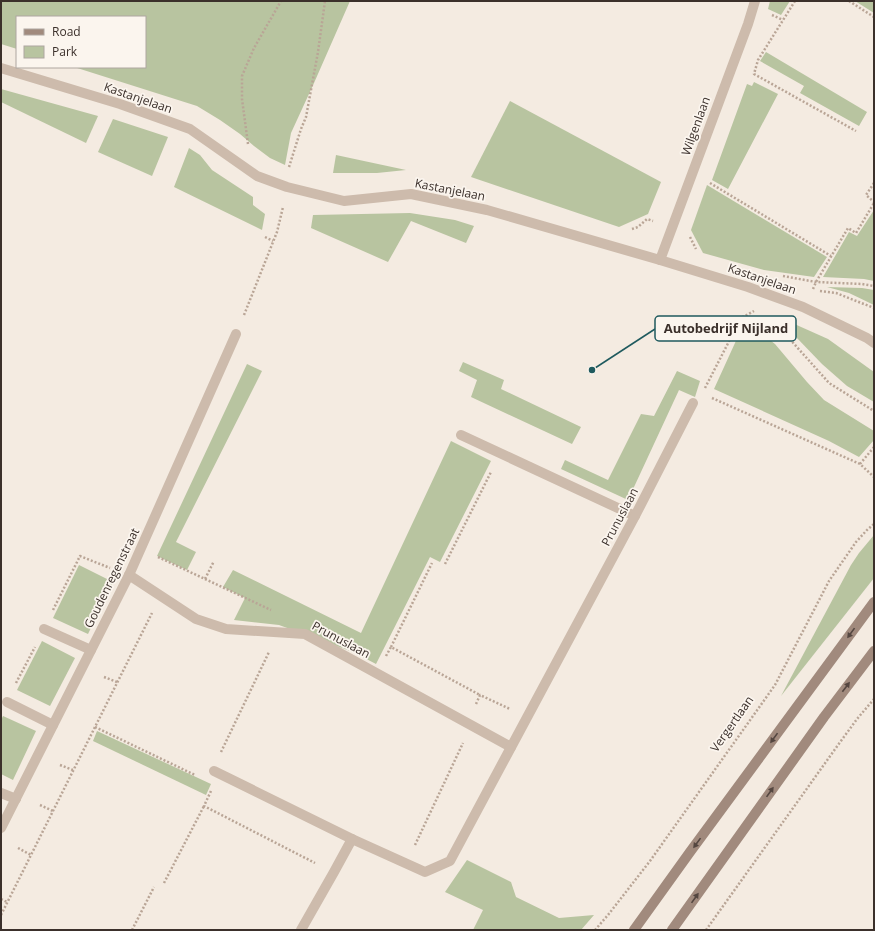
<svg xmlns="http://www.w3.org/2000/svg" width="875" height="931" viewBox="0 0 875 931" font-family="'Open Sans',sans-serif">
  <style>
    .green { fill: #b8c4a0 }
    .lines { fill: none; stroke-linecap: round; stroke-linejoin: round }
    .path { stroke: #b9a596; stroke-width: 2.5; stroke-dasharray: 2 2; stroke-linecap: butt }
    .lane { stroke: #cdbbac; stroke-width: 10 }
    .street { stroke: #cdbbac; stroke-width: 10 }
    .secondary { stroke: #a18a7d; stroke-width: 10 }
    .oneway { fill: #544640 }
    .labels { text-anchor: middle; stroke-width: 3.5; stroke-linejoin: round; paint-order: stroke }
    .street-label { font-size: 12px; fill: #3b302b; stroke: #fbf5ee }
    .leader { fill: none; stroke: #1f5a5e; stroke-width: 1.5 }
    .callout-dot { fill: #1f5a5e; stroke: #fbf5ee; stroke-width: 1.5 }
    .callout { fill: #fbf5ee; stroke: #1f5a5e; stroke-width: 1.5 }
    .callout-label { font-size: 13px; text-anchor: middle; font-weight: bold; fill: #3b302b }
  </style>
  <rect width="100%" height="100%" fill="#f4ebe1"/>
  <!-- green -->
  <g class="green">
    <polygon points="1,1 350,1 314,83 291,133 285,165 270,158 254,146 240,134 220,120 197,106 74,67 145,67 145,17 17,17 17,49 1,44"/>
    <polygon points="770,1 790,1 781,15 768,9"/>
    <polygon points="855,1 874,1 874,13"/>
    <polygon points="766,52 867,112 859,126 800,93 804,86 760,61"/>
    <polygon points="754,82 778,94 728,189 712,180 747,84 752,86"/>
    <polygon points="1,89 98,116 86,143 1,102"/>
    <polygon points="510,101 661,182 648,214 619,227 471,177"/>
    <polygon points="113,119 168,137 152,176 98,152"/>
    <polygon points="189,148 200,155 212,170 253,197 253,205 265,214 262,230 174,187"/>
    <polygon points="336,155 406,170 377,173 333,173"/>
    <polygon points="707,185 827,257 814,277 764,270 703,253 691,230"/>
    <polygon points="874,210 874,281 864,279 823,277 849,232 857,236"/>
    <polygon points="410,213 455,220 474,226 466,243 411,221 388,262 311,228 313,215"/>
    <polygon points="827,287 862,288 874,290 874,305 849,293"/>
    <polygon points="781,318 828,339 874,372 874,402 847,386 822,364 796,337"/>
    <polygon points="745,321 775,344 807,382 824,400 874,431 874,440 859,457 829,441 714,389"/>
    <polygon points="463,362 504,380 501,389 581,427 572,444 471,397 477,380 459,371"/>
    <polygon points="247,364 262,371 176,542 196,552 187,570 157,556"/>
    <polygon points="677,371 700,381 695,397 679,390 628,500 561,469 565,460 608,480 641,414 654,416"/>
    <polygon points="451,441 491,461 440,562 430,557 376,664 353,652 279,625 234,620 245,598 223,587 233,570 361,633"/>
    <polygon points="874,535 874,578 781,696 851,565 859,553"/>
    <polygon points="79,565 113,582 88,634 53,618"/>
    <polygon points="42,641 75,658 50,706 17,690"/>
    <polygon points="3,716 36,731 13,780 1,774 1,720"/>
    <polygon points="97,731 211,784 206,795 93,741"/>
    <polygon points="467,860 511,882 516,897 559,918 594,915 581,930 473,930 483,910 445,892"/>
  </g>
  <g class="lines">
    <!-- path -->
    <g class="path">
      <polyline points="795,1 758,60 754,74 856,131"/>
      <polyline points="849,1 874,17"/>
      <polyline points="772,15 783,20"/>
      <polyline points="248,144 242,99 242,76 254,48 281,1"/>
      <polyline points="289,167 301,129 306,117 318,52 325,1"/>
      <polyline points="710,183 831,256"/>
      <polyline points="874,183 866,195 874,202"/>
      <polyline points="632,229 638,227 647,219 653,221"/>
      <polyline points="265,237 273,241"/>
      <polyline points="690,237 696,249"/>
      <polyline points="783,276 816,282 862,284 874,286"/>
      <polyline points="813,289 816,282 848,228 856,233 874,203"/>
      <polyline points="820,291 836,293 874,308"/>
      <polyline points="244,315 277,232 283,207"/>
      <polyline points="771,318 829,383 874,411"/>
      <polyline points="705,388 741,318 754,311"/>
      <polyline points="712,398 860,464"/>
      <polyline points="874,447 860,464 874,477"/>
      <polyline points="158,557 205,579 214,561"/>
      <polyline points="445,564 491,472"/>
      <polyline points="205,579 271,610"/>
      <polyline points="53,610 80,556 110,568"/>
      <polyline points="391,647 432,563"/>
      <polyline points="386,656 391,647 480,695"/>
      <polyline points="104,677 117,682"/>
      <polyline points="16,683 35,647"/>
      <polyline points="476,704 480,695 510,709"/>
      <polyline points="95,727 195,775"/>
      <polyline points="221,752 269,652"/>
      <polyline points="60,765 73,770"/>
      <polyline points="211,791 204,806 315,863"/>
      <polyline points="40,805 53,811"/>
      <polyline points="415,845 463,743"/>
      <polyline points="18,848 31,855"/>
      <polyline points="164,883 204,806"/>
      <polyline points="1,899 7,902"/>
      <polyline points="1,915 152,613"/>
      <polyline points="132,930 154,887"/>
      <polyline points="595,930 608,915 650,861 775,685 829,581 856,542 867,530 874,524"/>
      <polyline points="706,930 838,745 857,719 874,699"/>
    </g>
    <!-- lane -->
    <g class="lane">
      <polyline points="461,435 635,516"/>
      <polyline points="44,629 91,650"/>
      <polyline points="7,702 53,725"/>
      <polyline points="1,793 16,799"/>
    </g>
    <!-- street -->
    <g class="street">
      <polyline points="1,68 120,104 190,129 257,176 287,187 344,201 411,194 487,210 660,260 748,287 803,307 867,338 874,343"/>
      <polyline points="660,260 748,24 755,1"/>
      <polyline points="129,575 196,619 226,629 305,634 511,747"/>
      <polyline points="214,771 352,839 425,872 450,861 635,516 693,403"/>
      <polyline points="1,828 129,575 236,334"/>
      <polyline points="301,930 334,872 352,839"/>
    </g>
    <!-- secondary -->
    <g class="secondary">
      <polyline points="634,930 690,852 874,602"/>
      <polyline points="672,930 824,717 874,651"/>
    </g>
  </g>
  <!-- one-way arrows -->
  <defs><path id="oneway-solid" d="M-6-.8H1V-3.2L6.5 0L1 3.2V.8H-6Z"/></defs>
  <g class="oneway">
    <use href="#oneway-solid" transform="translate(851 633) rotate(126)"/>
    <use href="#oneway-solid" transform="translate(846 687) rotate(-53)"/>
    <use href="#oneway-solid" transform="translate(774 738) rotate(126)"/>
    <use href="#oneway-solid" transform="translate(770 792) rotate(-55)"/>
    <use href="#oneway-solid" transform="translate(697 843) rotate(126)"/>
    <use href="#oneway-solid" transform="translate(695 898) rotate(-55)"/>
  </g>
  <g class="labels">
    <!-- street labels -->
    <g class="street-label">
      <text transform="translate(138 98) rotate(19)" y="4">Kastanjelaan</text>
      <text transform="translate(696 126) rotate(-70)" y="4">Wilgenlaan</text>
      <text transform="translate(450 190) rotate(11)" y="4">Kastanjelaan</text>
      <text transform="translate(762 279) rotate(19)" y="4">Kastanjelaan</text>
      <text transform="translate(620 517) rotate(-62)" y="4">Prunuslaan</text>
      <text transform="translate(112 578) rotate(-64)" y="4">Goudenregenstraat</text>
      <text transform="translate(341 640) rotate(28)" y="4">Prunuslaan</text>
      <text transform="translate(732 724) rotate(-55)" y="4">Vergertlaan</text>
    </g>
  </g>
  <!-- callouts -->
  <path class="leader" d="M592 370L655 329"/>
  <circle class="callout-dot" cx="592" cy="370" r="4"/>
  <rect class="callout" x="655" y="316" width="141" height="25" rx="4"/>
  <g class="callout-label">
    <text x="726" y="333">Autobedrijf Nijland</text>
  </g>
  <!-- border -->
  <rect width="875" height="931" fill="none" stroke="#3b302b" stroke-width="4"/>
  <!-- legend -->
  <rect x="16" y="16" width="130" height="52" fill="#fbf5ee" stroke="#aea6a0"/>
  <rect x="24" y="29" width="20" height="6" fill="#a18a7d" stroke="#aea6a0"/>
  <text x="52" y="36" font-size="12" fill="#3b302b">Road</text>
  <rect x="24" y="46" width="20" height="12" fill="#b8c4a0" stroke="#aea6a0"/>
  <text x="52" y="56" font-size="12" fill="#3b302b">Park</text>
</svg>
